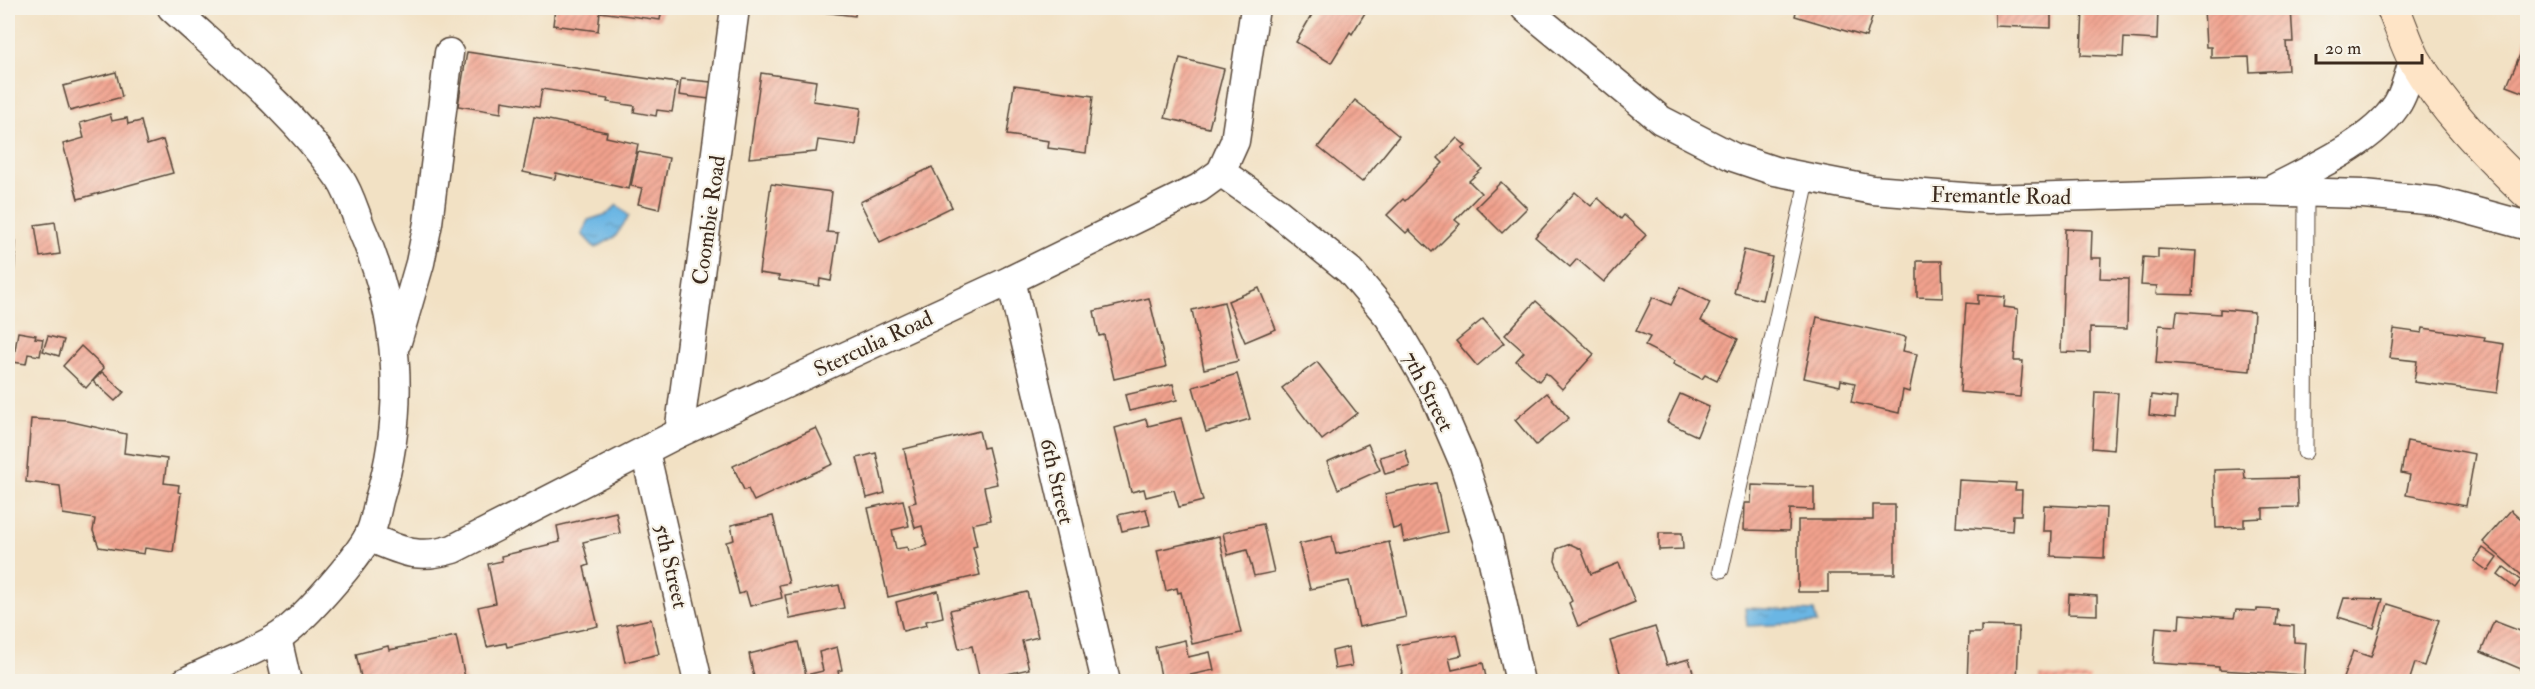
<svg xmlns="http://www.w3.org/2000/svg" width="2535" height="689" viewBox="0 0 2535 689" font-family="'IM FELL Double Pica',serif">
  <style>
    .water { fill: url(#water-ripples); stroke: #537081; stroke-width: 1.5 }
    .building { fill: url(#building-hatch) }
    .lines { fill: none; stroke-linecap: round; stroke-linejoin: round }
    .lane-casing { stroke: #564537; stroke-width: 17 }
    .street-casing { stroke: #564537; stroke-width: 31 }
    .secondary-casing { stroke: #564537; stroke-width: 35 }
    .lane { stroke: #fff; stroke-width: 15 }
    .street { stroke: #fff; stroke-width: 28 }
    .secondary { stroke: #fee4c6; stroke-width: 33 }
    .labels { text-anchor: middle; stroke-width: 4.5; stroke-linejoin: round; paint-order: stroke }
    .street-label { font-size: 22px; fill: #3b2a1e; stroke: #f7f3e8 }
  </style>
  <defs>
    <pattern id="water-ripples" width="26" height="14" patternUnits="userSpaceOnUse" patternTransform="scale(1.5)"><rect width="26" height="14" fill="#6bb6e4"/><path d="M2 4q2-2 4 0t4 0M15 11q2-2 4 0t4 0" fill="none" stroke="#5994b8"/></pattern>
    <pattern id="building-hatch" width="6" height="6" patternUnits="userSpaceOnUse" patternTransform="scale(1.5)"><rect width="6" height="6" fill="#f2a28e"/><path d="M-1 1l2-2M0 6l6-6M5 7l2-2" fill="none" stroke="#c58473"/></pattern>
  </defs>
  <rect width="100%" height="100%" fill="#f7f3e8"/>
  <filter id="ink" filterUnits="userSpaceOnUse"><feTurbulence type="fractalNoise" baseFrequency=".0167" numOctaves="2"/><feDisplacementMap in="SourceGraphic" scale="12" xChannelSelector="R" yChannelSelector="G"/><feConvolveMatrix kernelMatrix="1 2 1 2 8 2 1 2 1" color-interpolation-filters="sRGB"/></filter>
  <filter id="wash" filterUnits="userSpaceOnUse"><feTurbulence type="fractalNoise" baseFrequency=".008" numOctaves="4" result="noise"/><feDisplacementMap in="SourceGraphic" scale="24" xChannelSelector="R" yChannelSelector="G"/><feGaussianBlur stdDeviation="1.35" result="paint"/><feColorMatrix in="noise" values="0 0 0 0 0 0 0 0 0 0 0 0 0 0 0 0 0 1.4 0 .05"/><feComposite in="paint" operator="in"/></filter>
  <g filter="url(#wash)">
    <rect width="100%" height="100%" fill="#f2e1c4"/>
    <!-- water -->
    <g class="water">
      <polygon points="617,205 629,216 615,237 595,248 582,234 588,220 607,214"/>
      <polygon points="1745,608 1814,611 1817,623 1747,626"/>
    </g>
    <g id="blocks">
      <!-- building -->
      <g class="building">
        <polygon points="397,8 417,8 417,12"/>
        <polygon points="555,8 662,8 660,20 600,12 598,31 553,25"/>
        <polygon points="815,8 856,8 855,16 815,11"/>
        <polygon points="1307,8 1368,8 1352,34 1350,32 1331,63 1296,42 1314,11"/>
        <polygon points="1797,8 1875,8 1866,37 1795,16"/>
        <polygon points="1995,8 2051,8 2051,28 1995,26"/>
        <polygon points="2083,8 2158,8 2157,40 2124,38 2123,57 2081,55"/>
        <polygon points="2204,8 2291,8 2293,42 2286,42 2288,70 2250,72 2249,57 2211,58 2211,47 2206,47"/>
        <polygon points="2528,35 2528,94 2507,86"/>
        <polygon points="467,52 677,83 672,112 657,110 656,116 634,112 635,106 607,102 608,99 542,89 539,107 502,101 501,113 458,106"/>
        <polygon points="1180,58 1224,69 1209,128 1165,118"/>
        <polygon points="116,72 122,97 70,111 63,86"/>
        <polygon points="761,73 816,81 813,101 861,108 856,145 818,140 816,152 749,158"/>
        <polygon points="681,79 711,82 709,99 679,95"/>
        <polygon points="1014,85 1093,96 1086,153 1048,148 1049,141 1007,135"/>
        <polygon points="1355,100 1399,136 1362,182 1318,147"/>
        <polygon points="110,114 112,121 127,118 128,124 141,121 147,145 163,140 173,173 78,199 63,144 84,138 80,123"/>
        <polygon points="534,117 607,132 606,137 638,144 629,189 556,173 555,179 523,172"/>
        <polygon points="1457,138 1466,146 1462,149 1482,169 1469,181 1481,193 1455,220 1460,224 1432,252 1409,230 1406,233 1387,215 1403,199 1405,201 1443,163 1438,158"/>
        <polygon points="638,152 669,158 659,209 638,204 642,188 631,186"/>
        <polygon points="932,167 952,207 880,242 860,202"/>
        <polygon points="1501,182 1527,208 1502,233 1476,207"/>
        <polygon points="771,184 832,192 827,232 838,233 831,281 820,279 819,286 779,280 779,276 759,273"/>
        <polygon points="1575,192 1591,206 1598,198 1621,219 1624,215 1646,235 1604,282 1577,259 1570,267 1535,237"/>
        <polygon points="55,222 60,254 40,257 35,225"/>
        <polygon points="2065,229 2092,230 2091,258 2101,258 2100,278 2128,279 2127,329 2090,328 2090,353 2061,352"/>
        <polygon points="8,241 16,241 14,276 8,275"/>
        <polygon points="2158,249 2196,251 2193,295 2156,294 2157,286 2141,285 2143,257 2158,258"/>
        <polygon points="1744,250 1772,257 1762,300 1734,293"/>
        <polygon points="1917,261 1942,261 1943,298 1917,297"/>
        <polygon points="1680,287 1710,302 1701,321 1738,339 1717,381 1705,375 1702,379 1673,364 1675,361 1645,346 1650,337 1636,331 1653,297 1671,305"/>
        <polygon points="1259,288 1276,329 1245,342 1228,301"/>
        <polygon points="1978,295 2005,297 2004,307 2018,309 2014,361 2023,361 2020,397 1960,392 1966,303 1978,304"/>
        <polygon points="1149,298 1166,367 1114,379 1104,335 1099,336 1094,311"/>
        <polygon points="1536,301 1594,354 1562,389 1546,373 1539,381 1516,361 1524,352 1505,335"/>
        <polygon points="1224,302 1238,361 1204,369 1192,310"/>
        <polygon points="2220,309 2254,312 2250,371 2156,363 2159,325 2175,326 2177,311 2220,314"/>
        <polygon points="1817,317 1906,337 1903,351 1917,354 1909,392 1903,390 1899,413 1851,402 1855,383 1841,380 1840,386 1804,378"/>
        <polygon points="1483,319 1504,343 1477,366 1456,341"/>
        <polygon points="2423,328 2485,337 2484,341 2504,344 2497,393 2414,382 2417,361 2390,358 2394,329 2422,333"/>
        <polygon points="18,332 36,335 35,338 43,339 40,356 28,354 26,364 13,362"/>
        <polygon points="48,336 64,340 59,356 43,351"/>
        <polygon points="81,346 104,368 86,388 63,366"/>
        <polygon points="1317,362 1357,413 1322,440 1282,388"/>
        <polygon points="102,372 124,392 115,401 93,381"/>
        <polygon points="1237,374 1250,419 1206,432 1193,387"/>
        <polygon points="1173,384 1177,400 1129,411 1125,395"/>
        <polygon points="2095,392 2118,393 2114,450 2092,448"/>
        <polygon points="1547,393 1569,418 1536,445 1515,420"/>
        <polygon points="1680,394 1709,407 1697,436 1667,422"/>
        <polygon points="2151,395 2177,398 2175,418 2149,415"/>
        <polygon points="1181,418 1203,501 1179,507 1174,490 1146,497 1144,489 1131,492 1115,428 1146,419 1148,426"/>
        <polygon points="31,419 68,421 126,434 124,453 167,459 164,483 179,485 178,492 181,493 173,552 145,548 144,554 99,547 93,531 95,519 63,514 60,486 26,482"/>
        <polygon points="816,428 833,464 754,501 748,489 744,490 733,466"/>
        <polygon points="979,431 983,448 988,447 997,484 984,487 991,520 972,524 977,546 973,547 980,575 888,597 868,508 903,500 909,526 892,530 896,549 907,547 908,551 927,546 922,526 915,528 909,504 916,502 904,449"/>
        <polygon points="2407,441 2475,454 2466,506 2406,495 2410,475 2401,473"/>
        <polygon points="1368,444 1380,470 1338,489 1327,462"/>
        <polygon points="1405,450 1410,467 1385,474 1380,457"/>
        <polygon points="876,453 885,493 867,498 857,458"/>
        <polygon points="2244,469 2245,479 2297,478 2298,507 2263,508 2263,518 2244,519 2244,527 2216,528 2214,470"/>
        <polygon points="1959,480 2016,483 2015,490 2022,490 2021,515 2013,515 2012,531 1956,527"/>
        <polygon points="1436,483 1447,532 1404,542 1401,527 1393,529 1385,494"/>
        <polygon points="1752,485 1814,487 1814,510 1790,509 1789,531 1744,530 1745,503 1751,503"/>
        <polygon points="1873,505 1895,505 1895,574 1828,574 1828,592 1798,592 1798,520 1873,520"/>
        <polygon points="2044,505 2106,508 2104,558 2051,556 2052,531 2043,531"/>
        <polygon points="1146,509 1150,525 1122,531 1118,515"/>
        <polygon points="2511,510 2528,525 2528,576 2525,578 2483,542"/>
        <polygon points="616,512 620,533 583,542 589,565 584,567 598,626 507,647 506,643 487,647 478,607 496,603 488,564 502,561 501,556 560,542 557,526"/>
        <polygon points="773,516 789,583 779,585 782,598 750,606 746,592 739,594 726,542 734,540 731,525"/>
        <polygon points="1263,524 1274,572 1254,576 1247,550 1228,555 1223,533"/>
        <polygon points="1659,533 1682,533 1683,549 1659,550"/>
        <polygon points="1219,536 1241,633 1192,644 1181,592 1178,593 1177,588 1166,591 1157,550"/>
        <polygon points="1332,536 1336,554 1389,542 1406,617 1359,627 1349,581 1310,589 1299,544"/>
        <polygon points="1570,544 1581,549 1591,574 1619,563 1635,602 1578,626 1569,603 1572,601 1555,561 1557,549"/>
        <polygon points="2483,548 2497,558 2488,571 2474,561"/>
        <polygon points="2504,567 2521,580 2515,588 2498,575"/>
        <polygon points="839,585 844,608 790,619 785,595"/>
        <polygon points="938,591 943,617 926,621 927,625 903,631 896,602"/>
        <polygon points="1027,592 1038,637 1022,641 1029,669 980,680 972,646 959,649 950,610"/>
        <polygon points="2069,594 2097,596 2097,615 2068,614"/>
        <polygon points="2344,598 2383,599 2374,628 2338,617"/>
        <polygon points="2388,604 2439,620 2424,666 2415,663 2409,682 2352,682 2343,678 2353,651 2371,657"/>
        <polygon points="2257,609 2278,610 2276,625 2294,626 2294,642 2306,643 2304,675 2219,670 2219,667 2153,663 2156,627 2179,629 2180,614 2234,618 2236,610 2257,611"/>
        <polygon points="651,619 659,654 625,662 617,626"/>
        <polygon points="2494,621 2528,634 2528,654 2521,669 2481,652"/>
        <polygon points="1981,626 2019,627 2017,682 1967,682 1969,633 1981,633"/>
        <polygon points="1655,627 1667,665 1689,659 1696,682 1641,682 1640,679 1623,682 1610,641"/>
        <polygon points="1457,634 1462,655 1449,658 1452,670 1483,663 1487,682 1402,682 1401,674 1403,673 1397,645"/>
        <polygon points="456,636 466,682 362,682 356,654 388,646 389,650"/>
        <polygon points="1185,640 1188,657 1210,652 1214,670 1162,681 1155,647"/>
        <polygon points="798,642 806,675 823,671 819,652 837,647 842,670 838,671 840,682 755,682 749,654"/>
        <polygon points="1349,647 1352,666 1335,669 1332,651"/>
        <polygon points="2039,676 2090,678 2090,682 2039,682"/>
      </g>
    </g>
  </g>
  <g filter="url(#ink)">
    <use href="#blocks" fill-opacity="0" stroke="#564537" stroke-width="1.5"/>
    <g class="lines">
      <!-- lane casing -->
      <g class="lane-casing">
        <g id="lane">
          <polyline points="2305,452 2306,193"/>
          <polyline points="1721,570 1808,177"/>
        </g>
      </g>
      <!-- street casing -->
      <g class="street-casing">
        <g id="street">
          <path d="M172 8C230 61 295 113 340 179 349 192 354 210 360 225 399 313 407 407 379 500 376 512 374 528 367 539 352 564 300 625 275 639 247 655 215 667 185 682"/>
          <polyline points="1525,8 1661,120 1733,157 1775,171 1873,190 1989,199 2249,191 2364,194 2436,201 2528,226"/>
          <polyline points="1221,172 1276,211 1350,271 1389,317 1435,396 1463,461 1488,539 1520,682"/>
          <path d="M2269 191C2310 169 2369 145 2396 106 2405 93 2409 73 2414 58"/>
          <polyline points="1011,280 1106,682"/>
          <polyline points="397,342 420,263 428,223 449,53"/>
          <polyline points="679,433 735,8"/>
          <polyline points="645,451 698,682"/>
          <path d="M368 537C403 551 416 560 453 549L679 433 1011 280 1199 188 1221 172 1235 141 1255 8"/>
          <polyline points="277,638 287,682"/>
        </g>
      </g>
      <!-- secondary casing -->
      <g class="secondary-casing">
        <path id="secondary" d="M2393 8C2400 24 2406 43 2414 59 2443 109 2486 152 2528 193"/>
      </g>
      <!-- lane -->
      <use href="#lane" class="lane"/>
      <!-- street -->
      <use href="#street" class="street"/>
      <!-- secondary -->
      <use href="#secondary" class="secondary"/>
    </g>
  </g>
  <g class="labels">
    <!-- street labels -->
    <g class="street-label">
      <text transform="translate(2001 195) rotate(1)" y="8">Fremantle Road</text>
      <text transform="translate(708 220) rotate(-82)" y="8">Coombie Road</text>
      <text transform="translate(873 343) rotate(-25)" y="8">Sterculia Road</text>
      <text transform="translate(1429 391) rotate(63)" y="8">7th Street</text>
      <text transform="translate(1058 481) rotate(77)" y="8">6th Street</text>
      <text transform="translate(672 566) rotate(77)" y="8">5th Street</text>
    </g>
  </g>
  <!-- margin -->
  <rect width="2535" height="689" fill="none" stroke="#f7f3e8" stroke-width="30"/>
  <!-- scale -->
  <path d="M2316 54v9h106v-9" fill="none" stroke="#3b2a1e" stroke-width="3"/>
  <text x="2325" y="54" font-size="18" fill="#3b2a1e" stroke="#f7f3e8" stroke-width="4.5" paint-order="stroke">20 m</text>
</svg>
